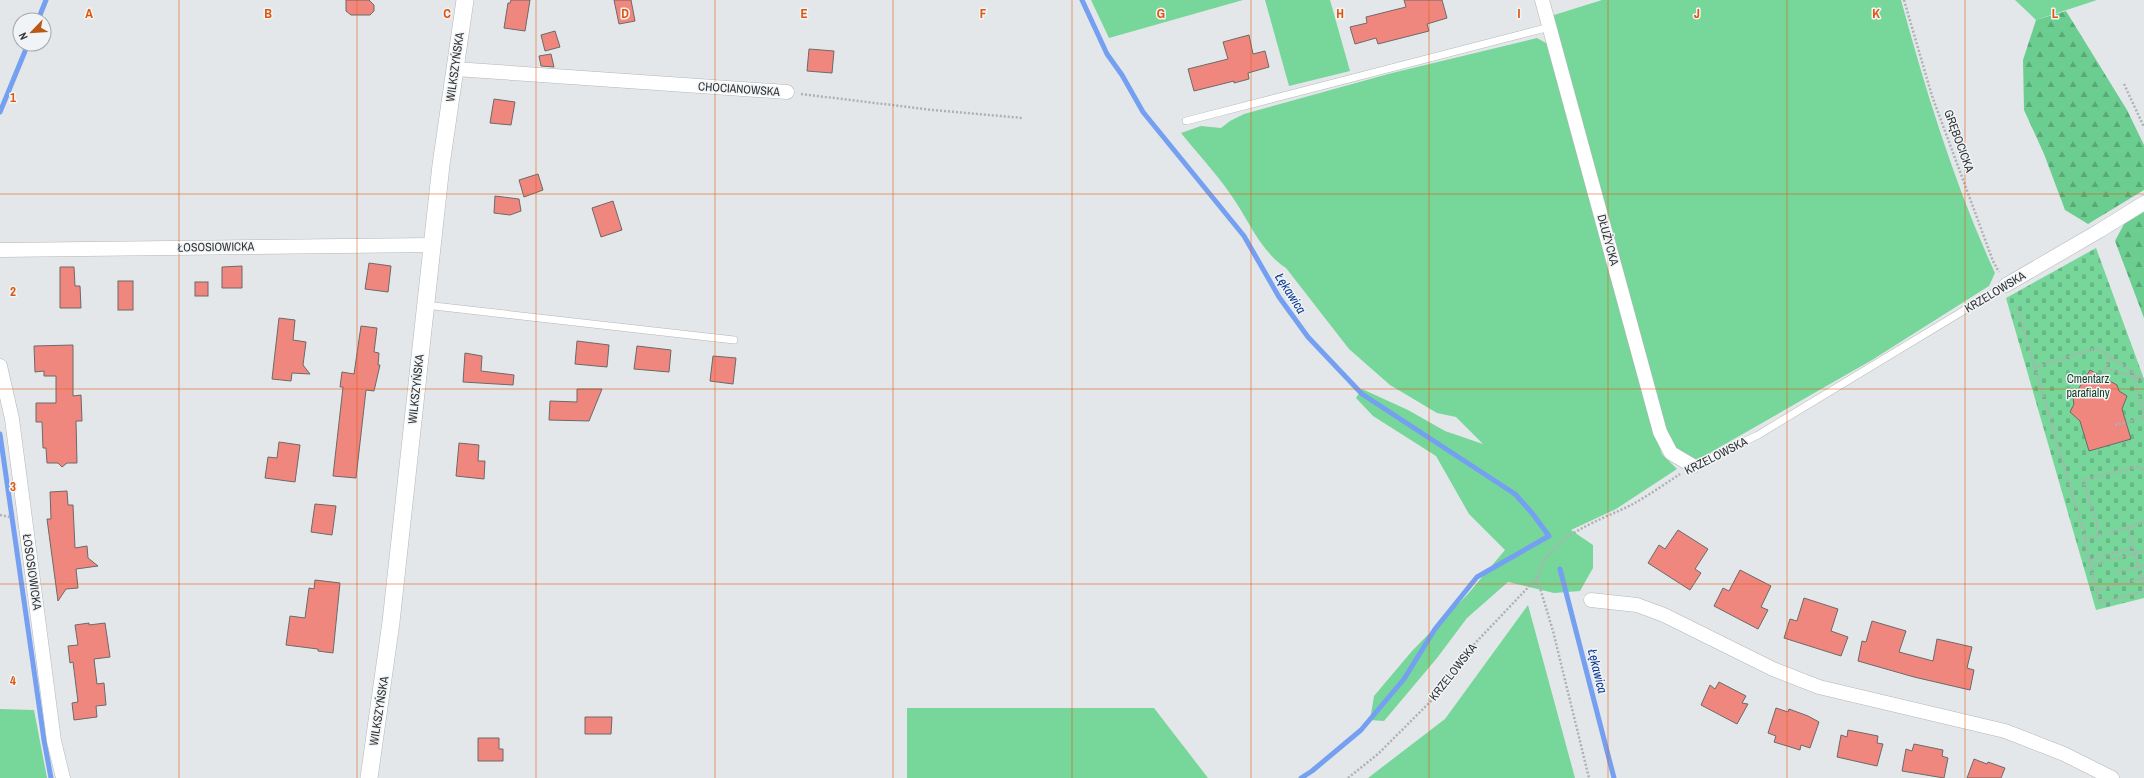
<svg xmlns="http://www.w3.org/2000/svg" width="2144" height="778" viewBox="0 0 2144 778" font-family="'Archivo Narrow',sans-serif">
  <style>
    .grass { fill: #77d69a }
    .forest { fill: url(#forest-firs) }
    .cemetery { fill: url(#cemetery-stones) }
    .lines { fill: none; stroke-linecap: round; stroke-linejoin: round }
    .stream { stroke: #75a0f1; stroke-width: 5 }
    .building { fill: #f0877f; stroke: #6c6969 }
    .service-casing { stroke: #b3b6b8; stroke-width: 8 }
    .minor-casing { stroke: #b3b6b8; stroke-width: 15 }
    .tertiary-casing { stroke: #b3b6b8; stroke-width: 18 }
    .path { stroke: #aeb1b3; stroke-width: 2.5; stroke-dasharray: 2 2; stroke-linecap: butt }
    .service { stroke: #fff; stroke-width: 7 }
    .minor { stroke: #fff; stroke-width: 14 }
    .tertiary { stroke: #fff; stroke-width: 17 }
    .grid { fill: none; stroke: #df570e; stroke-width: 1; stroke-opacity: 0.55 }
    .labels { text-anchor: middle; stroke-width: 3; stroke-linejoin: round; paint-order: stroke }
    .street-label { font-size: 12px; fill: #333435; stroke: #f1f4f6 }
    .park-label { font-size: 12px; fill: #174027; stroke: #f1f4f6 }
    .water-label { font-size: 13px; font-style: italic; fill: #0e3b97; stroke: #f1f4f6 }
    .grid-label { font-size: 13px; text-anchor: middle; font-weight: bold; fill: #df570e; stroke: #f1f4f6; stroke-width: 3; stroke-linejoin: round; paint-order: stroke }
  </style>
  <defs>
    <pattern id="forest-firs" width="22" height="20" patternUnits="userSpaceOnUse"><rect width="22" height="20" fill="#6bce90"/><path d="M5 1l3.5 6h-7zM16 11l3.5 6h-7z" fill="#59a876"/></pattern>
    <pattern id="cemetery-stones" width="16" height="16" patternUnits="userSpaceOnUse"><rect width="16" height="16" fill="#77d69a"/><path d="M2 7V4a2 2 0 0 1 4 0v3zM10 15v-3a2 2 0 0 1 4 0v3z" fill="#67b885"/></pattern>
  </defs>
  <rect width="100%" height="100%" fill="#e4e7e9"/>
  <!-- grass -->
  <g class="grass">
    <polygon points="1091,0 1243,0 1109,38"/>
    <polygon points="1265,0 1330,0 1350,71 1289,86"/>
    <path d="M1602 0H1901C1926 92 1955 186 1995 273L1989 286 1872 360 1699 459 1691 460 1671 447 1551 16Z"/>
    <polygon points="2015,0 2097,0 2036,20"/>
    <path d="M1537 38 1546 43 1551 49 1582 161 1621 316 1655 433 1662 454 1677 469 1616 509 1571 530 1593 545V568L1580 591 1554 593 1508 582 1467 618 1437 658 1384 721 1370 720 1374 696 1412 651 1467 595 1505 550 1469 514 1436 456 1373 416 1356 398 1362 389 1408 410 1445 431 1483 444 1456 417 1437 413 1390 385 1349 349 1286 268C1259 250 1249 220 1231 195 1216 173 1197 153 1181 133L1201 126 1221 128 1230 121 1244 114 1392 73Z"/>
    <polygon points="1528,605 1575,778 1368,778 1445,719"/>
    <polygon points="907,708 1154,708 1208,778 907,778"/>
    <polygon points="0,709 34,710 47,778 0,778"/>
  </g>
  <!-- forest -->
  <g class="forest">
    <polygon points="2066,11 2127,110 2144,145 2144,190 2088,224 2065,210 2044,154 2024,110 2023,60 2036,20"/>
    <polygon points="2144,212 2144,318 2115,241 2124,224"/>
  </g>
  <!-- cemetery -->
  <polygon class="cemetery" points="2096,248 2144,379 2144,598 2096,610 2006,298"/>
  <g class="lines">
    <!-- stream -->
    <g class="stream">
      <polyline points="1082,0 1107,54 1122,75 1143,112 1244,236 1279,297 1308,337 1362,394 1515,494 1532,513 1549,536 1477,577 1435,629 1404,679 1361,730 1312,771 1301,778"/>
      <polyline points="38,20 46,0"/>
      <polyline points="0,112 28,44"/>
      <polyline points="0,434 44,740 51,778"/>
      <polyline points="1560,569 1614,778"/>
    </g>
  </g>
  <!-- building -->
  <g class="building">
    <polygon points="346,0 369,0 374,5 374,11 370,15 351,15 346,11"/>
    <polygon points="511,0 530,0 525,31 504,28 508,3 510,3"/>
    <polygon points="614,0 631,0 635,21 619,24"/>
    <polygon points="1404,0 1442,0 1447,18 1427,24 1429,31 1378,44 1376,38 1355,44 1350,27 1367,23 1366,17 1406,7"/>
    <polygon points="555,31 560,47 545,51 541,35"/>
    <polygon points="1249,35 1253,54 1265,51 1269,67 1248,73 1249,79 1234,83 1234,81 1194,91 1188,69 1228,59 1223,42"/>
    <polygon points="809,49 834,51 832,73 807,71"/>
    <polygon points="551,54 554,67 541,66 539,56"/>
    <polygon points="494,99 515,102 511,125 490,123"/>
    <polygon points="538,174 543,190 524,197 519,180"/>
    <polygon points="495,196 519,199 521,211 510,215 494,213"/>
    <polygon points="613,201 622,230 601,237 592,208"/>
    <polygon points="369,263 391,266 388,292 365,289"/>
    <polygon points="242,266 242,288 222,288 222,267"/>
    <polygon points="60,267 74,267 75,286 80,286 81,308 60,308"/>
    <rect x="118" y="281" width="15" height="29"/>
    <rect x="195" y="282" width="13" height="14"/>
    <polygon points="279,318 295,320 293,340 306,342 303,365 310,374 292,373 291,381 272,379"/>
    <polygon points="361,326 377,328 374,352 379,353 378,365 380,365 374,391 366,390 356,478 333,476 343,387 340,387 342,372 354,374"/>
    <polygon points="577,341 609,345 607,367 575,364"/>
    <polygon points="73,345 73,396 81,395 82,421 76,421 77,463 67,463 62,467 58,463 47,463 46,448 43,448 42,422 36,422 36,403 56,403 56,376 44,376 44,371 35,372 34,346"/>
    <polygon points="637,346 671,350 669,372 634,369"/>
    <polygon points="465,353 482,356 481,371 514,375 513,385 463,382"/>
    <polygon points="713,356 736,358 733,384 710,381"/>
    <polygon points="2090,370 2117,385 2119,391 2127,396 2122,409 2131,439 2089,451 2080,421 2070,412 2074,404 2073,398"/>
    <polygon points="577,389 602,389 589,421 549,420 550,401 577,402"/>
    <polygon points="279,442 300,445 295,482 265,478 268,457 277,458"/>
    <polygon points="459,443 479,445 478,461 485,461 484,479 456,476"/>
    <polygon points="67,491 68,505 73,505 75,548 87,546 88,558 98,566 76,569 78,588 66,589 58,601 47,519 51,519 50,492"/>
    <polygon points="315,504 336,506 332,535 311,532"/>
    <polygon points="1678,530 1708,549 1695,569 1701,573 1690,590 1648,563 1659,545 1665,549"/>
    <polygon points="1740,570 1771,586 1761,607 1768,610 1758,629 1714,606 1723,588 1729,591"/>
    <polygon points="315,580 340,583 333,653 318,651 318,649 286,645 290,616 305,618 309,588 314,589"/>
    <polygon points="1804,598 1838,609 1831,631 1848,637 1841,656 1784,638 1790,619 1797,621"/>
    <polygon points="1872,621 1906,631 1899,652 1918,657 1933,661 1937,639 1972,647 1967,668 1974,670 1970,690 1914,677 1858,661 1862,641 1866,642"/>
    <polygon points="89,623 89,625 105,623 110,657 94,659 97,684 104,683 106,705 96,706 97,717 74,720 72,703 78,702 73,662 70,663 68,646 78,645 75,625"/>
    <polygon points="1719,682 1746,696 1742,703 1748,704 1737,724 1701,705 1710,685 1715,689"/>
    <polygon points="1776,708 1788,712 1789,709 1808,716 1819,722 1810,748 1801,745 1800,750 1774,742 1776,736 1768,733"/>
    <polygon points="585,717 612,717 611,734 585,734"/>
    <polygon points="1848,730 1878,736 1877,743 1883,744 1877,766 1837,757 1841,735 1847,737"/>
    <polygon points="478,738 499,738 499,749 503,749 503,761 478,761"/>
    <polygon points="1914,744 1943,750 1942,756 1948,758 1944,778 1902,771 1906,749 1912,751"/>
    <polygon points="1974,759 1987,764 1988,762 2005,768 2001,778 1967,778"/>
  </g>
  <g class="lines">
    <!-- service casing -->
    <g class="service-casing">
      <g id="service">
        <polyline points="1186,121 1550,27"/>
        <polyline points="425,305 734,340"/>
        <polyline points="1693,466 1758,435 2006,285"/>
      </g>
    </g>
    <!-- minor casing -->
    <g class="minor-casing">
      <g id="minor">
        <polyline points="1542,0 1660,432 1671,453 1693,466"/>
        <polyline points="455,69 787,92"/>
        <polyline points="0,250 432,245"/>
        <polyline points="2006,285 2099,231 2144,203"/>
        <polyline points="0,366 12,419 54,741 63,778"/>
        <polyline points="1591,600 1637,605 1664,615 1773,669 1819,687 2005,731 2064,754 2112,778"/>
      </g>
    </g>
    <!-- tertiary casing -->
    <g class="tertiary-casing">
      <polyline id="tertiary" points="369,778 391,622 441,165 465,0"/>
    </g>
    <!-- path -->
    <g class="path">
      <polyline points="1904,0 1932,96 1993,261 1999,272"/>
      <polyline points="2124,84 2144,127"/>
      <polyline points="801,94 933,110 1023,118"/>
      <polyline points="2017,307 2086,540"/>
      <polyline points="2034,368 2097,348 2144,380"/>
      <polyline points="2106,368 2140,379"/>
      <polyline points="2102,377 2110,357"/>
      <polyline points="2134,377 2144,416"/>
      <polyline points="2115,425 2144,418"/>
      <polyline points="2144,470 2139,466 2083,480 2100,535 2084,540 2100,603 2144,591"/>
      <polyline points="0,515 10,517"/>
      <polyline points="2128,527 2144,586"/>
      <polyline points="2108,533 2144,522"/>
      <polyline points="2089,560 2134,547"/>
      <polyline points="2110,560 2144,551"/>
      <polyline points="2091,566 2104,562"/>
      <polyline points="2116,573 2144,565"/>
      <polyline points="1537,578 1553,631 1589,778"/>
      <polyline points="2097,590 2144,578"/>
      <path d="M1348 778 1378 754 1431 701 1462 657 1537 578C1546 536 1600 521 1633 504 1649 495 1665 484 1680 474"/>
    </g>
    <!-- service -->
    <use href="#service" class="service"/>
    <!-- minor -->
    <use href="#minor" class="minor"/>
    <!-- tertiary -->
    <use href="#tertiary" class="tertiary"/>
  </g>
  <!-- grid -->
  <path class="grid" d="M179 0V778M357 0V778M536 0V778M715 0V778M893 0V778M1072 0V778M1251 0V778M1429 0V778M1608 0V778M1787 0V778M1965 0V778M0 194H2144M0 389H2144M0 584H2144"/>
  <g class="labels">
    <!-- street labels -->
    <g class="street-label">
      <text transform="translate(455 67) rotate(-82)" y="4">WILKSZYŃSKA</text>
      <text transform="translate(739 89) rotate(4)" y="4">CHOCIANOWSKA</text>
      <text transform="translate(1959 141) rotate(70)" y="4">GRĘBOCICKA</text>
      <text transform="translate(1608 240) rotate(75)" y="4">DŁUŻYCKA</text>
      <text transform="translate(216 247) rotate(-1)" y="4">ŁOSOSIOWICKA</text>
      <text transform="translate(1995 292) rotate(-31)" y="4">KRZELOWSKA</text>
      <text transform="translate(416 389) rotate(-84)" y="4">WILKSZYŃSKA</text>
      <text transform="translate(1716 456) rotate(-27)" y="4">KRZELOWSKA</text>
      <text transform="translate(32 572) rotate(82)" y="4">ŁOSOSIOWICKA</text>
      <text transform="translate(1453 672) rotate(-52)" y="4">KRZELOWSKA</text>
      <text transform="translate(379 711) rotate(-81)" y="4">WILKSZYŃSKA</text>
    </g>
    <!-- park labels -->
    <g class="park-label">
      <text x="2088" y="383">Cmentarz<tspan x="2088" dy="14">parafialny</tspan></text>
    </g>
    <!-- water labels -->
    <g class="water-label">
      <text transform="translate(1291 293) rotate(57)" y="5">Łękawica</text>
      <text transform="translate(1598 671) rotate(76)" y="5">Łękawica</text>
    </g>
  </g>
  <g class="grid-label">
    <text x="89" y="18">A</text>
    <text x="268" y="18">B</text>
    <text x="447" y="18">C</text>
    <text x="625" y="18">D</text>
    <text x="804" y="18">E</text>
    <text x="983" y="18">F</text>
    <text x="1161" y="18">G</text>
    <text x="1340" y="18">H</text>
    <text x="1519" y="18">I</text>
    <text x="1697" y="18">J</text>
    <text x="1876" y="18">K</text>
    <text x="2055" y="18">L</text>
    <text x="13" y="102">1</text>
    <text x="13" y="296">2</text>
    <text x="13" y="491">3</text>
    <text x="13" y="685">4</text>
  </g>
  <!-- north arrow -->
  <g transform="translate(32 32) rotate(245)"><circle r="19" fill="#f1f4f6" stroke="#a5a7a9"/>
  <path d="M0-3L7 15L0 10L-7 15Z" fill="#b95913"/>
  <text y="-6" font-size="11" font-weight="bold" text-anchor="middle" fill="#333435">N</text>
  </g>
</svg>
